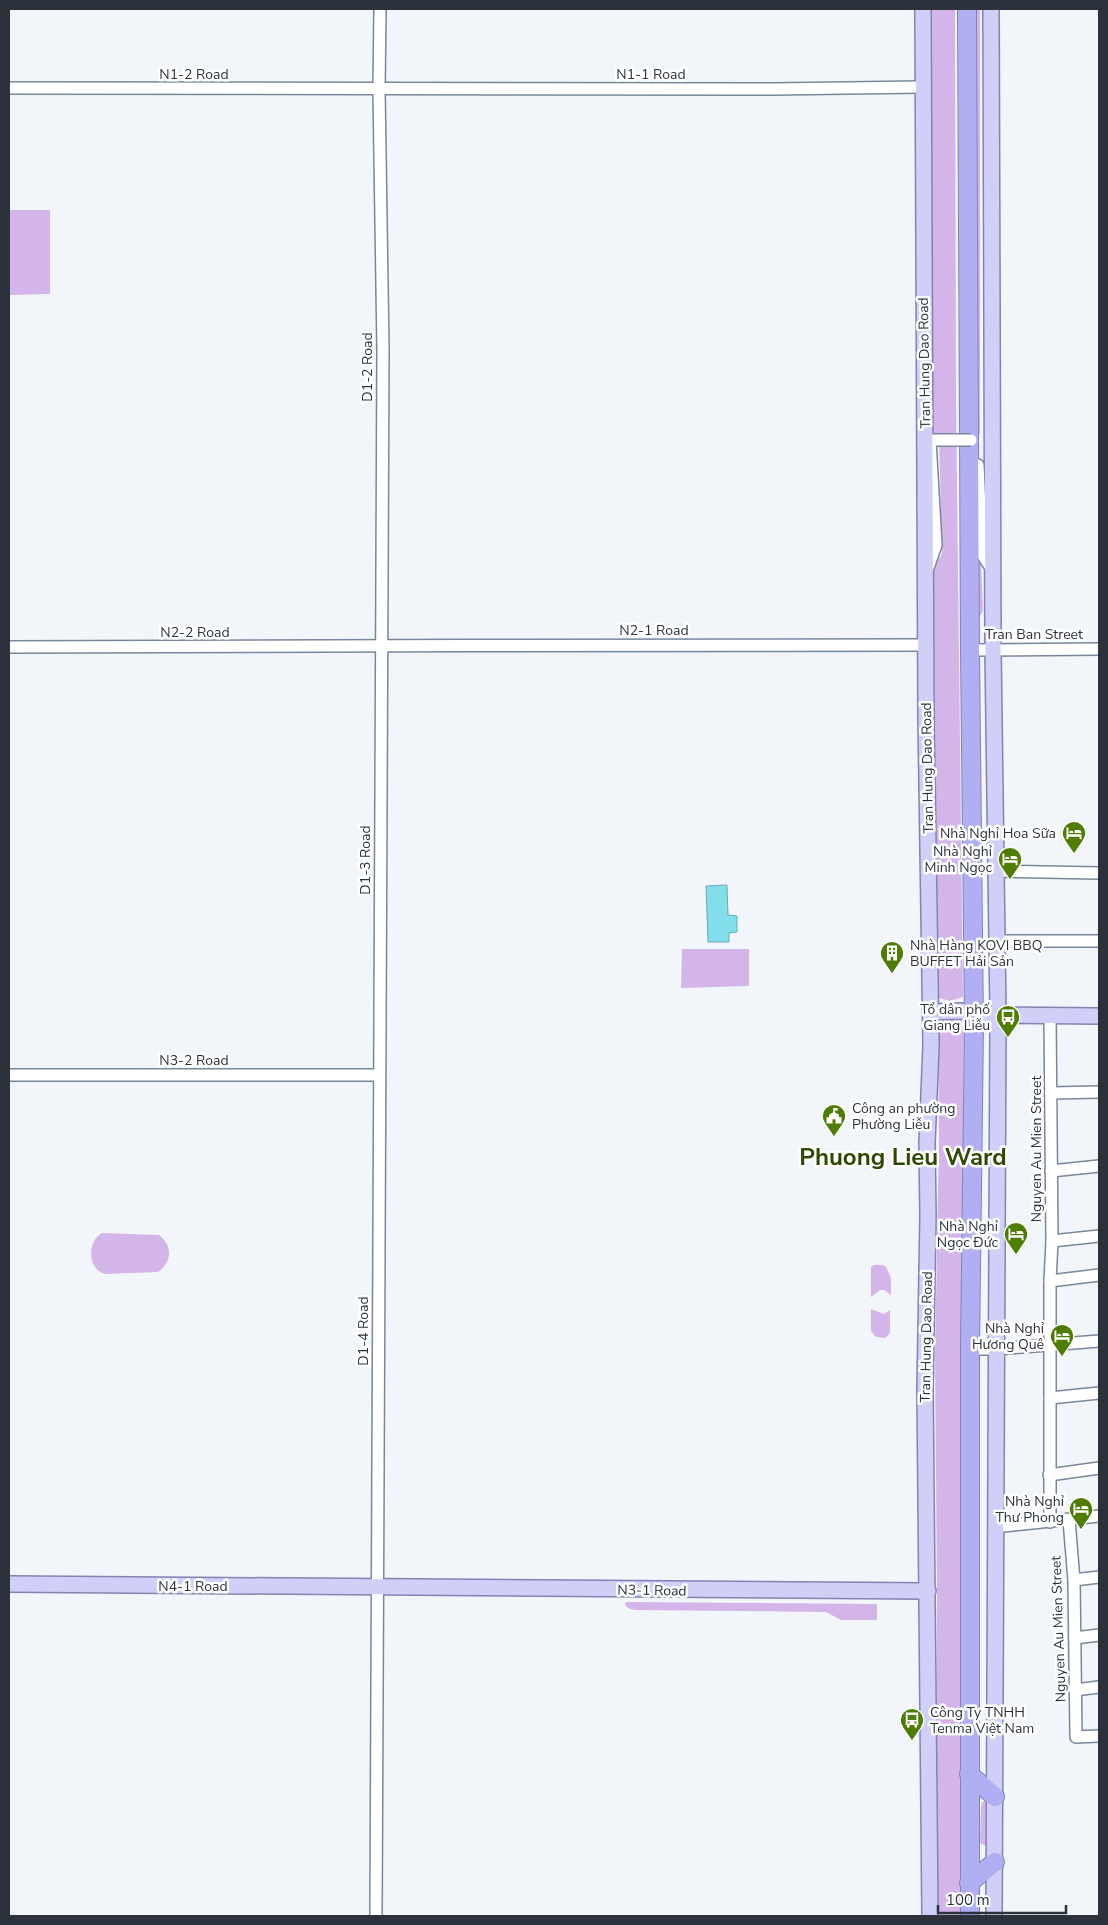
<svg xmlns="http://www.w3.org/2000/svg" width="1108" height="1925" viewBox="0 0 1108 1925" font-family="'Nunito Sans',sans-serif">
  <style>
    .green { fill: #d4b5ea }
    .water { fill: #83deec; stroke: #69aab7 }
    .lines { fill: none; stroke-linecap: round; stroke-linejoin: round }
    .minor-casing { stroke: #78879e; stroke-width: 14 }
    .major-casing { stroke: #8283b4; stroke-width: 18 }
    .highway-casing { stroke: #8283b4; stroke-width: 20 }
    .minor { stroke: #fff; stroke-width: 11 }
    .major { stroke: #d0cff8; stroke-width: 15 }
    .highway { stroke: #b1aff4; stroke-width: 18 }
    .minor-bridge-casing { stroke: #78879e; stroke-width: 14; stroke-linecap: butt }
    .minor-bridge { stroke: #fff; stroke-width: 11 }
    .labels { text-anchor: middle; stroke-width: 5; stroke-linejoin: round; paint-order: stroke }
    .street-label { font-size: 14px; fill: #2c323c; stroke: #fff }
    .poi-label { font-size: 14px; fill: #2c323c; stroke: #fff; text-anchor: end }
    .town-label { font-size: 24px; font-weight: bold; fill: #2d4a01; stroke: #fff }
  </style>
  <rect width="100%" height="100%" fill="#f2f6fb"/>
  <!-- green -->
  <g class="green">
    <polygon points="930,9 955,9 956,398 963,997 950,1001 939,998 937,994 934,566 942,554 939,435 933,434"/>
    <polygon points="975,9 980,9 980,434 974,434"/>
    <polygon points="9,210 50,210 50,294 9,295"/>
    <polygon points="981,562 983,610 981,615 977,616 977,563"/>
    <polygon points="682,949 749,949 749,986 681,988"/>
    <polygon points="946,1019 962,1020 964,1030 960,1524 962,1916 936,1916 937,1592 935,1356 939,1141 938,1025 941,1020"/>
    <path d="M102 1233 159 1235C173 1246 172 1262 158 1272L105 1274C87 1269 87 1241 102 1233Z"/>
    <polygon points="874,1265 883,1265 886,1267 891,1278 891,1295 884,1290 880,1290 871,1297 871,1267"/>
    <polygon points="871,1309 884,1314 890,1310 890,1333 885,1338 876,1337 871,1331"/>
    <polygon points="626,1602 877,1604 877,1620 841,1620 826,1612 634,1610 628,1608 625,1605"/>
    <polygon points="988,1800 988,1846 981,1844 980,1841 981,1807 982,1802"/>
  </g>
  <!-- water -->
  <polygon class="water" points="727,885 728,915 737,916 737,932 729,933 729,942 708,942 706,886"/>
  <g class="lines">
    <!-- minor casing -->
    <g class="minor-casing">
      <g id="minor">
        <polyline points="9,88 773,89 922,87"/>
        <polyline points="978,465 982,554 993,571"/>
        <polyline points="928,568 936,545 930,440 954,440"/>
        <path d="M9 647C315 645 620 646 926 645"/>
        <polyline points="970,650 1099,649"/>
        <polyline points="995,871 1099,873"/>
        <polyline points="997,941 1099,941"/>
        <polyline points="1050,1016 1052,1241 1050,1281 1050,1522"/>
        <polyline points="9,1075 379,1075"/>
        <polyline points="1051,1093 1099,1092"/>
        <polyline points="1051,1171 1099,1166"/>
        <polyline points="1052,1241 1099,1236"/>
        <polyline points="1050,1281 1099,1275"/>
        <polyline points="970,1349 997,1349 1099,1341"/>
        <polyline points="1050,1398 1099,1393"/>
        <polyline points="1049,1475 1099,1468"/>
        <polyline points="1069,1520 1074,1580 1076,1737 1099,1736"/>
        <polyline points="994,1527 1099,1516"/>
        <polyline points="1074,1580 1099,1577"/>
        <polyline points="1075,1638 1099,1635"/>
        <polyline points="1075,1690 1099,1687"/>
        <polyline points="376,1916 383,350 379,90 380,9"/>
      </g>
    </g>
    <!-- major casing -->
    <g class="major-casing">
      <g id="major">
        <polyline points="923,9 926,716 931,1045 927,1143 928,1216 925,1390 930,1916"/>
        <polyline points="991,9 993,649 998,1015 994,1916"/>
        <polyline points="930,1012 961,1011 998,1015 1099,1016"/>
        <polyline points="9,1584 928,1591"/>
      </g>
    </g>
    <!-- highway casing -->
    <g class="highway-casing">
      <g id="highway">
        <polyline points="967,9 970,650 974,1026 970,1349 970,1916"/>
        <polyline points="969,1774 995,1797"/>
        <polyline points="969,1883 995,1862"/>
      </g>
    </g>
    <!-- minor -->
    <use href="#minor" class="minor"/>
    <!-- major -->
    <use href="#major" class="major"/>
    <!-- highway -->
    <use href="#highway" class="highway"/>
    <!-- minor-bridge casing -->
    <g class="minor-bridge-casing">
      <polyline id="minor-bridge" points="954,440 971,440"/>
    </g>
    <!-- minor-bridge -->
    <use href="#minor-bridge" class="minor-bridge"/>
  </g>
  <!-- icons -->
  <defs>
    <g id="hotel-pin" transform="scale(1.25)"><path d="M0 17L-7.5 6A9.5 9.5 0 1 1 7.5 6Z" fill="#4f7c02" stroke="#fff"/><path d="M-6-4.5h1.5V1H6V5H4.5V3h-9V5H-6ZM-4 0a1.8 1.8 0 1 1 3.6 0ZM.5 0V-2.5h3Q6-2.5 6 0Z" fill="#fff"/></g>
    <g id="building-pin" transform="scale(1.25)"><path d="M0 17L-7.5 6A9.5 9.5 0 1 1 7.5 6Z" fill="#4f7c02" stroke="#fff"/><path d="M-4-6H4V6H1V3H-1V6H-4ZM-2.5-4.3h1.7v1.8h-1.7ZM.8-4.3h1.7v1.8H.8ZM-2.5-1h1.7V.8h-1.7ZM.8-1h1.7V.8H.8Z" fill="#fff"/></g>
    <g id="bus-pin" transform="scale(1.25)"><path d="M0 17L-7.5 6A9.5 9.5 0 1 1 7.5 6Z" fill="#4f7c02" stroke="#fff"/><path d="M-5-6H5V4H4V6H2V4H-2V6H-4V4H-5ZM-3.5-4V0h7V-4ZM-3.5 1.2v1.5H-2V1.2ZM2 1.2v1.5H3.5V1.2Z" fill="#fff"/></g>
    <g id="civic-pin" transform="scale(1.25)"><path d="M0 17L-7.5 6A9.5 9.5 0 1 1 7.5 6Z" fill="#4f7c02" stroke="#fff"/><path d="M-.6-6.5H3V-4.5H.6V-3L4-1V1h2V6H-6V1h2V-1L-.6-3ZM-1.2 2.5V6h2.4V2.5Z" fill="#fff"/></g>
  </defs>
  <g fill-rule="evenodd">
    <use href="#hotel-pin" x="1074" y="833"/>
    <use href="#hotel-pin" x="1010" y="859"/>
    <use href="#building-pin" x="892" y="953"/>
    <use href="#bus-pin" x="1008" y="1017"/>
    <use href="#civic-pin" x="834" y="1116"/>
    <use href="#hotel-pin" x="1016" y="1234"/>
    <use href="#hotel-pin" x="1062" y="1336"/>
    <use href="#hotel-pin" x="1081" y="1509"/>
    <use href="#bus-pin" x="912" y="1720"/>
  </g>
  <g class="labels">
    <!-- street labels -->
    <g class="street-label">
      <text x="194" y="79">N1-2 Road</text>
      <text x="651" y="79">N1-1 Road</text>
      <text transform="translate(924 363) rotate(-91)" y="5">Tran Hung Dao Road</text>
      <text transform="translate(367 367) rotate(-90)" y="5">D1-2 Road</text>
      <text x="654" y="635">N2-1 Road</text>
      <text x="195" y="637">N2-2 Road</text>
      <text x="1034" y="639">Tran Ban Street</text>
      <text transform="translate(927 768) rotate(-91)" y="5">Tran Hung Dao Road</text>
      <text transform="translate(365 860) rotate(-90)" y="5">D1-3 Road</text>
      <text x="194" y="1065">N3-2 Road</text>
      <text transform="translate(1036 1149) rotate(-90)" y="5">Nguyen Au Mien Street</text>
      <text transform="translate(363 1331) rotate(-90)" y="5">D1-4 Road</text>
      <text transform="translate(926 1337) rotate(-89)" y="5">Tran Hung Dao Road</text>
      <text x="193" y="1591">N4-1 Road</text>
      <text transform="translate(652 1590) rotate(1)" y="5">N3-1 Road</text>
      <text transform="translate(1058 1629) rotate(-92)" y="5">Nguyen Au Mien Street</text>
    </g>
    <!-- poi labels -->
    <g class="poi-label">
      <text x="1056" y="838">Nhà Nghỉ Hoa Sữa</text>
      <text x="992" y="856">Nhà Nghỉ<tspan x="992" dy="16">Minh Ngọc</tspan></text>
      <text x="910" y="950" text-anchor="start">Nhà Hàng KOVI BBQ<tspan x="910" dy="16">BUFFET Hải Sản</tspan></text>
      <text x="990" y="1014">Tổ dân phố<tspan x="990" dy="16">Giang Liễu</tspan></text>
      <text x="852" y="1113" text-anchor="start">Công an phường<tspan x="852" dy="16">Phường Liễu</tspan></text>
      <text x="998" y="1231">Nhà Nghỉ<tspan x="998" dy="16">Ngọc Đức</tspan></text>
      <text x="1044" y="1333">Nhà Nghỉ<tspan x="1044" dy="16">Hương Quê</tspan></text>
      <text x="1064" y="1506">Nhà Nghỉ<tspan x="1064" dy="16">Thư Phong</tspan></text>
      <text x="930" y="1717" text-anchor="start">Công Ty TNHH<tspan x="930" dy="16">Tenma Việt Nam</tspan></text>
    </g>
    <!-- town labels -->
    <g class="town-label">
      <text x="903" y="1165">Phuong Lieu Ward</text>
    </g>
  </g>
  <!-- border -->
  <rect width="1108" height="1925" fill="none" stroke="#2c323c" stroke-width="20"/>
  <!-- scale -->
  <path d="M938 1905v8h128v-8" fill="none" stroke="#2c323c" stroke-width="2.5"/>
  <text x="946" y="1905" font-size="15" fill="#2c323c" stroke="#ffffff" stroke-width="4" paint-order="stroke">100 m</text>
</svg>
